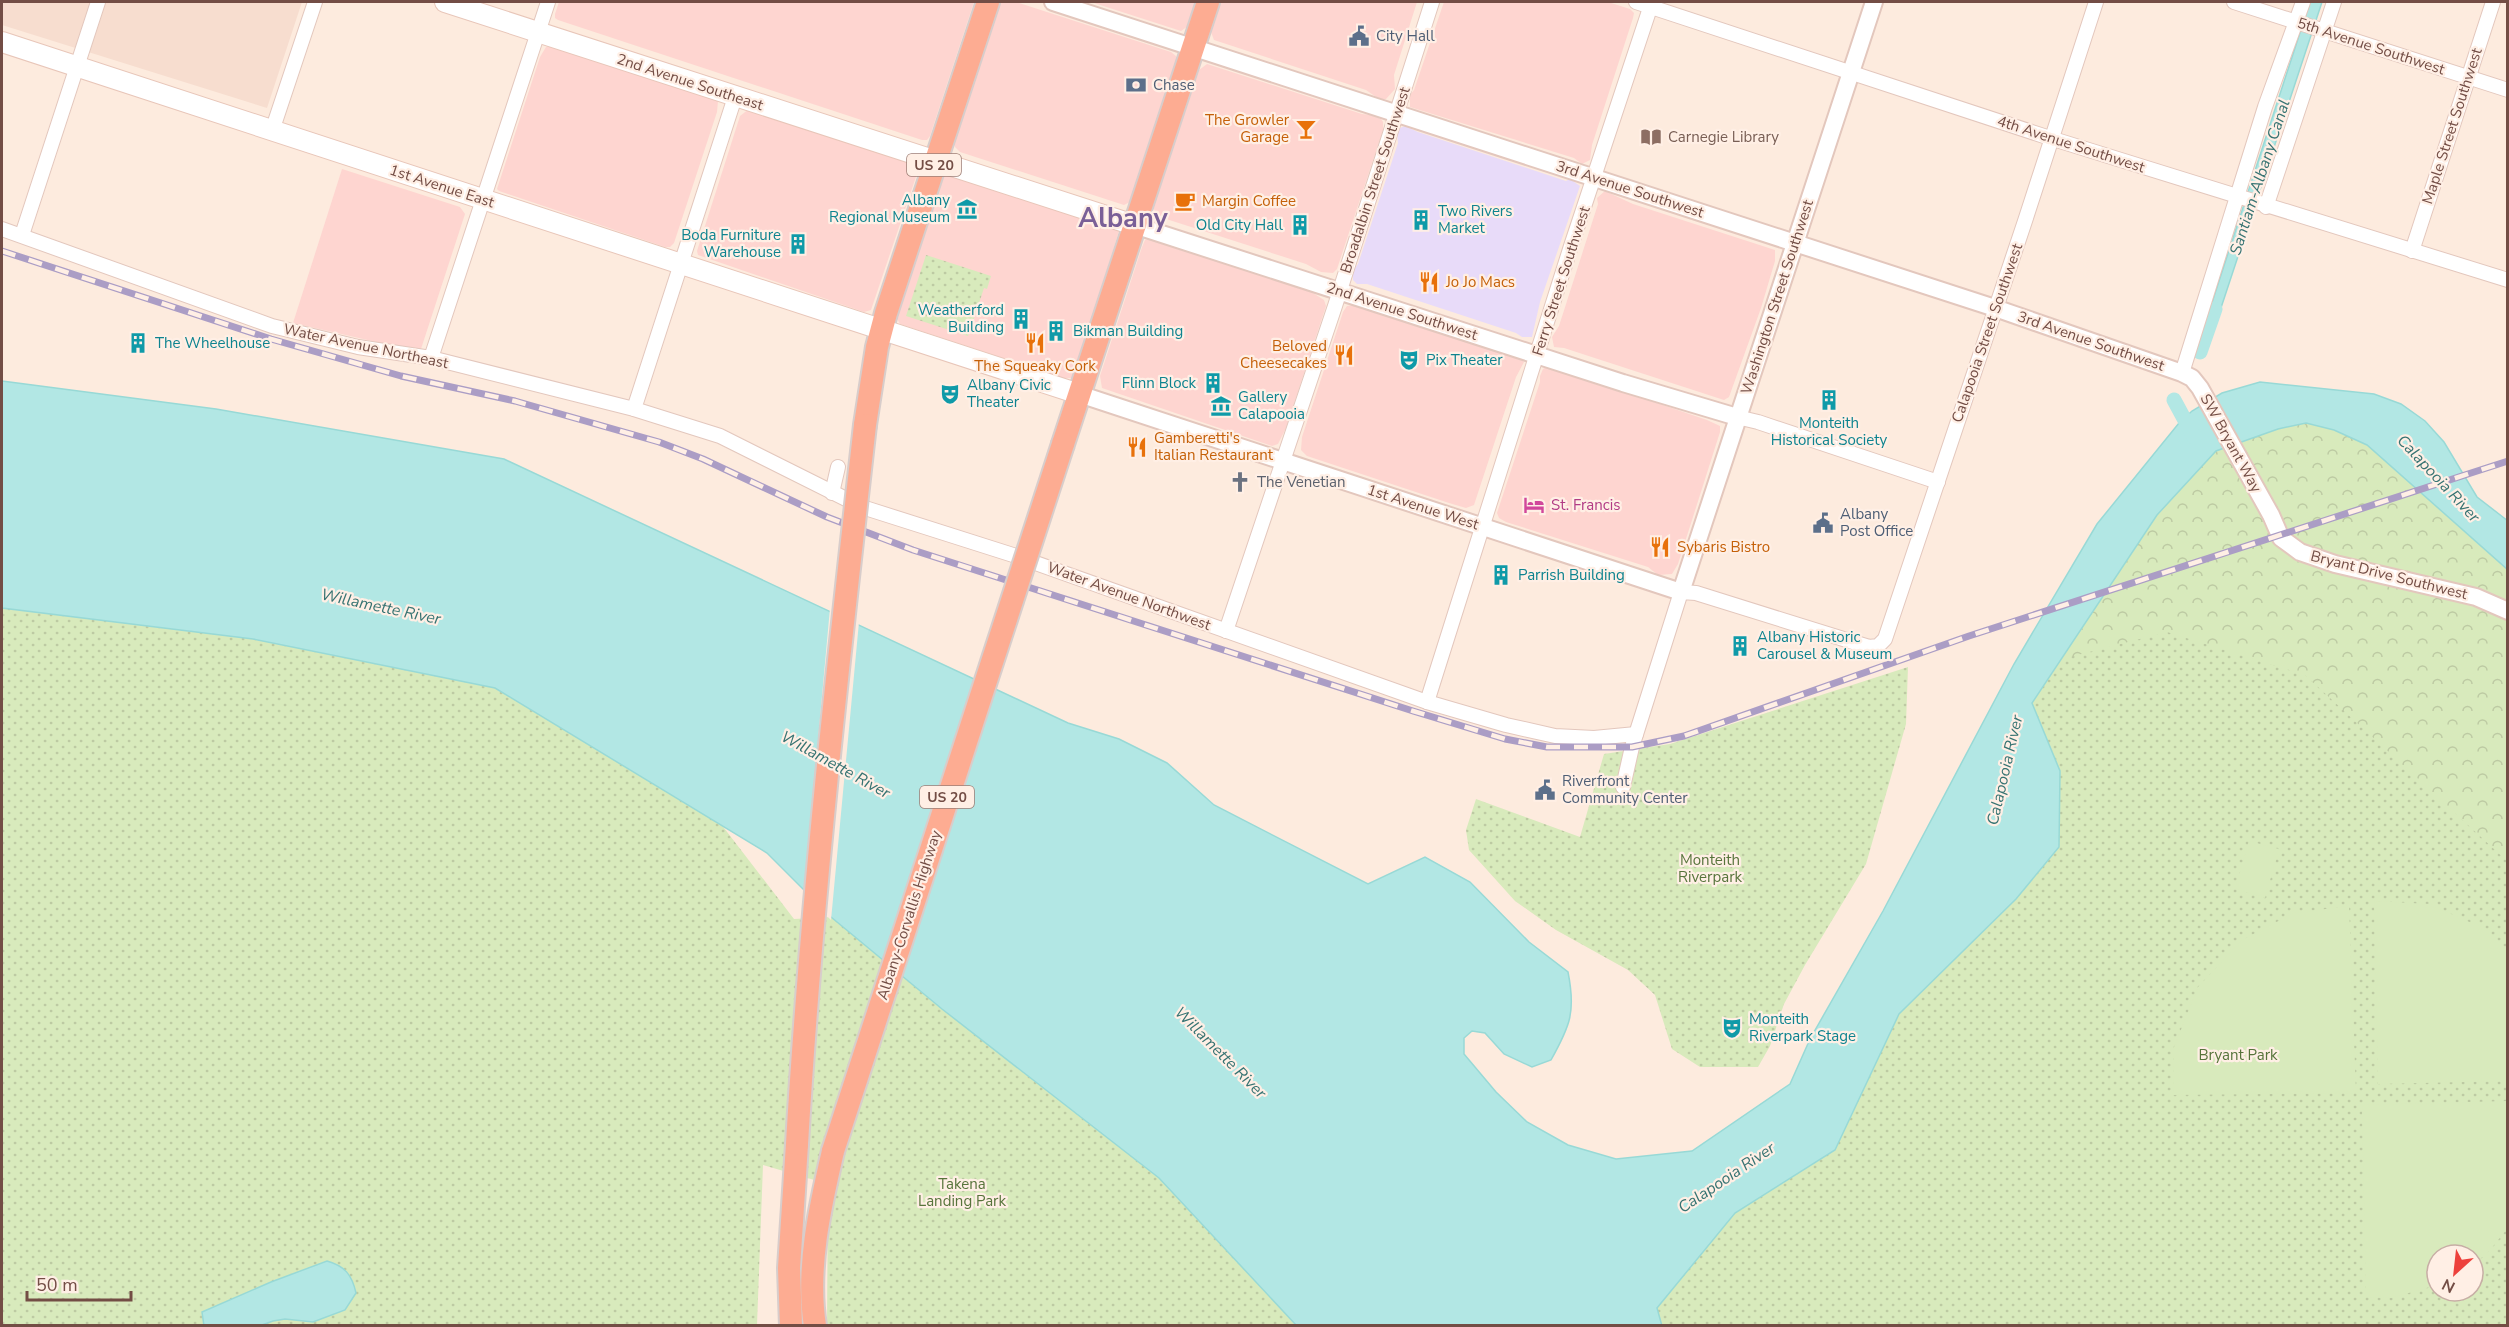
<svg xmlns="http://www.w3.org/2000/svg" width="2509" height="1327" viewBox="0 0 2509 1327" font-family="'Nunito Sans',sans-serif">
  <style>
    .residential { fill: #f7ddcf }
    .commercial { fill: #fed5d0 }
    .education { fill: #e8dbf9 }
    .grass { fill: url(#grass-dots); fill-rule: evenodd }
    .forest { fill: url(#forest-crowns) }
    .garden { fill: #d8eabc }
    .water { fill: #b2e7e4; stroke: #98d9d6; stroke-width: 1.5 }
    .pier { fill: #fdebde }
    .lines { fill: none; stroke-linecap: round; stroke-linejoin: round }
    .canal { stroke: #b2e7e4; stroke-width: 15 }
    .minor-casing { stroke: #e3c7bd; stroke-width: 16 }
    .tertiary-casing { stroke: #e3c7bd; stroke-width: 20 }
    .secondary-casing { stroke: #e8c6b9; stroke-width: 22 }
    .trunk-casing { stroke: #d8cdcb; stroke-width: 26 }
    .minor { stroke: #fff; stroke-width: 14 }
    .tertiary { stroke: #fff; stroke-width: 16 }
    .secondary { stroke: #fff; stroke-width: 20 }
    .trunk { stroke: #fdac92; stroke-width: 22 }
    .rail-casing { stroke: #ab9dc5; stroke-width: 7 }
    .rail { stroke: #ffefe5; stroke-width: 4.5; stroke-dasharray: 14; stroke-linecap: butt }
    .trunk-bridge-casing { stroke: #d8cdcb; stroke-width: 26; stroke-linecap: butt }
    .trunk-bridge { stroke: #fdac92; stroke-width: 22 }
    .labels { text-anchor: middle; stroke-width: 4.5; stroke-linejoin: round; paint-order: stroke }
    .shield { fill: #ffefe5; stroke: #9d7e75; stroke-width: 1.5 }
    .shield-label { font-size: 14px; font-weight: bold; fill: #734d45 }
    .service-label { font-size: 15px; fill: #4e5e75; stroke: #ffefe5; text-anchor: start }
    .street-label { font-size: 15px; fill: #734d45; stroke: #ffefe5 }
    .food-label { font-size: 15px; fill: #c56008; stroke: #ffefe5; text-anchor: start }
    .education-label { font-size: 15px; fill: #785e54; stroke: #ffefe5; text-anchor: start }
    .culture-label { font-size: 15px; fill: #0d838f; stroke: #ffefe5; text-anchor: start }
    .worship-label { font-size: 15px; fill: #5b616d; stroke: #ffefe5; text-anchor: start }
    .hotel-label { font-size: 15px; fill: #b23c85; stroke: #ffefe5; text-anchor: start }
    .park-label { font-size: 15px; fill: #57743b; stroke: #ffefe5 }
    .water-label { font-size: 16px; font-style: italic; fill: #367372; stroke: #ffefe5 }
    .town-label { font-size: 27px; font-weight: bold; fill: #7a6097; stroke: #ffefe5 }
  </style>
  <defs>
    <pattern id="grass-dots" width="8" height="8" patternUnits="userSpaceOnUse" patternTransform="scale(1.5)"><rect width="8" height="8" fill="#d8eabc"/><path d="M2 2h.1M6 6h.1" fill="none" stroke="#bdcaa3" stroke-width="1.8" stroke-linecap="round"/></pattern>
    <pattern id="forest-crowns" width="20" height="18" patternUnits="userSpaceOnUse" patternTransform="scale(1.5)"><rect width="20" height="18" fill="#d8eabc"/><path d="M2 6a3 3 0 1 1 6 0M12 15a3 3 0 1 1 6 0" fill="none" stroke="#bdcaa3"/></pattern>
  </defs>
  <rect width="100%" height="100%" fill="#fdebde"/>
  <!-- residential -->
  <polygon class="residential" points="2,2 302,2 267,108 2,25"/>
  <!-- commercial -->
  <g class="commercial">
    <polygon points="559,2 974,2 930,136 927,140 922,140 558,20 555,18 555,14"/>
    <polygon points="1000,2 1016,2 1171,52 1176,56 1177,60 1131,201 1128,203 1124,205 960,152 955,147 954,144"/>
    <polygon points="1091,2 1196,2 1188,26 1181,31"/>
    <polygon points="1221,2 1417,2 1394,75 1395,89 1386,99 1379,99 1366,90 1214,40 1211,32"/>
    <polygon points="1444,2 1608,2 1630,9 1634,13 1633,18 1592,145 1590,160 1582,164 1574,158 1410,107 1410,95 1414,90"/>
    <polygon points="553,45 718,101 717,112 674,243 670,247 665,247 499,191 497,189 540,57 546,47"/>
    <polygon points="1207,64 1362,114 1371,115 1381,119 1383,122 1383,130 1337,269 1333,273 1321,272 1306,264 1160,217 1155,212 1153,206 1199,70"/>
    <polygon points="749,109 916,164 919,168 871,310 864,312 698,255 697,251 740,116"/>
    <polygon points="342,169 460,207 465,214 420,352 293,323"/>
    <polygon points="946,174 1116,227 1119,231 1075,373 1071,378 1063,378 900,324 896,317 941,177"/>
    <polygon points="1605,191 1633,204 1775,250 1775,261 1761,308 1729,397 1724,400 1564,348 1554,347 1552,337 1559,326 1598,204 1597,198"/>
    <polygon points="1150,238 1310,291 1324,300 1326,306 1286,428 1278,444 1272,446 1102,388 1100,376 1142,247 1145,240"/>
    <polygon points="1355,305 1509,355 1516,355 1524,362 1516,377 1474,505 1466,508 1449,503 1307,456 1301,450 1302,437 1343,312 1347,306"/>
    <polygon points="1548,366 1707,420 1720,426 1720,432 1678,564 1672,574 1658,575 1648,567 1506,522 1499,518 1497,513 1540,382 1540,376 1543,369"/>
  </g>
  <!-- education -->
  <polygon class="education" points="1405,126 1418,132 1566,181 1570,179 1580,186 1540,302 1532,337 1522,337 1516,333 1367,284 1357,284 1353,280 1353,271 1358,264 1398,143 1397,133 1400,128"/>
  <!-- grass -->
  <g class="grass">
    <polygon points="926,255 991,276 987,289 984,288 968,336 906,316"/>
    <path d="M2157 515 2507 611V1325L1662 1326 1657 1308 1735 1213 1835 1150 1899 1014 2016 899 2060 771 2032 703ZM2437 1255H2473V1291H2437Z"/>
    <polygon points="2,608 254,639 495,688 721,824 794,919 831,917 942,1009 1159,1178 1296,1325 827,1325 828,1184 763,1165 757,1325 2,1326"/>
    <polygon points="1908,667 1906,724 1866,864 1805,965 1784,1004 1770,1046 1758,1067 1700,1067 1672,1049 1655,995 1628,970 1556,930 1515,901 1469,850 1466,830 1476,799 1580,837 1604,754 1670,744"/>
  </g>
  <!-- forest -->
  <polygon class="forest" points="2306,423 2334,430 2367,445 2507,569 2507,861 2305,675 2167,632 2062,659 2157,515 2216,451 2278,429"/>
  <!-- garden -->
  <g class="garden">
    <polygon points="2249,841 2279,849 2265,898 2235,889"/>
    <polygon points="2374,901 2429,904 2485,929 2507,951 2507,1081 2378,1084"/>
    <polygon points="2349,906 2356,1093 2173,1095 2174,1047 2198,987 2242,940 2294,913"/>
    <polygon points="2507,1101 2507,1229 2486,1255 2473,1263 2473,1255 2437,1255 2437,1285 2391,1298 2366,1297 2362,1105"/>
  </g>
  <!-- water -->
  <g class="water">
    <polygon points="2310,2 2322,2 2216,323 2212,329 2204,327"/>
    <path d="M2 381 216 409 504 459 1068 723 1119 739 1167 763 1214 805 1368 884 1425 857 1470 882 1529 942 1568 972C1576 1012 1570 1026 1551 1060L1532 1067 1504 1054 1485 1033 1472 1031 1464 1038V1054L1496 1092 1527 1122 1568 1145 1616 1159 1692 1151 1790 1084 1810 1039 1883 911 2014 664 2097 524 2179 423 2192 411 2222 393 2260 382 2374 394 2401 404 2425 421 2444 442 2477 497 2508 521 2507 569 2367 445 2334 430 2306 423 2278 429 2216 451 2157 515 2032 703 2060 771 2059 847 2016 899 1899 1014 1835 1150 1735 1213 1657 1308 1662 1326 1296 1325 1159 1178 942 1009 831 917 767 853 495 688 253 639 2 608Z"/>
    <path d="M327 1261C345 1266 352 1275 356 1293L345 1310 313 1322 285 1319 273 1321 262 1325 204 1326 202 1312 271 1282Z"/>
  </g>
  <!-- pier -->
  <polygon class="pier" points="830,608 859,622 831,920 804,894"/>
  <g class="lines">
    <!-- canal -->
    <g class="canal">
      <polyline points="2200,352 2215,309"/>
      <polyline points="2174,400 2194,437"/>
    </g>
    <!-- minor casing -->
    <g class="minor-casing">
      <g id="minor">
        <polyline points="1636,2 2050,138 2508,280"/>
        <polyline points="2234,2 2508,90"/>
        <polyline points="272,131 315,2"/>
        <polyline points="2266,207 2334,2"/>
        <polyline points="2,229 272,326 358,347 431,358 634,409 720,436 862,507 1013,555 1427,702 1506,725 1555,736 1594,738 1636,734"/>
        <polyline points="22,235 98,2"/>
        <polyline points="2412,251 2493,2"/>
        <polyline points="431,358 548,2"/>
        <polyline points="2182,373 2265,107 2303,2"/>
        <polyline points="634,409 735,97"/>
        <polyline points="1737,417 1758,422 1938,482"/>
        <polyline points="832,493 838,467"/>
        <polyline points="1226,631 1335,306 1432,2"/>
        <polyline points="1427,702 1571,246 1652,2"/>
        <polyline points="1623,787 1632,747 1681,592 1696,593 1869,647 1878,646 1885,639 2025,221 2096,2"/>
      </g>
    </g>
    <!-- tertiary casing -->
    <g class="tertiary-casing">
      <g id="tertiary">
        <polyline points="1053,2 1995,308 2182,373 2192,378 2200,388 2271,515 2281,538 2300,552 2335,564 2476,597 2508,611"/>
        <polyline points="1134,225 1623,383 1737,417"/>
        <polyline points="1079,394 1681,592 1874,2"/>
      </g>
    </g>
    <!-- secondary casing -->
    <g class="secondary-casing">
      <g id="secondary">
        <polyline points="445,2 1134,225"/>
        <polyline points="2,42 1079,394"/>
      </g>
    </g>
    <!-- trunk casing -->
    <g class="trunk-casing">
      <g id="trunk">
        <polyline points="865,425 877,347 886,313 988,2"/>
        <polyline points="1063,444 1208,2"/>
        <polyline points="791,1326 789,1268 797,1144"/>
        <path d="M815 1326C806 1268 820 1207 833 1151"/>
      </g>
    </g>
    <!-- minor -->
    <use href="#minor" class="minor"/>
    <!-- tertiary -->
    <use href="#tertiary" class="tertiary"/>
    <!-- secondary -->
    <use href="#secondary" class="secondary"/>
    <!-- trunk -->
    <use href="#trunk" class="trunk"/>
    <!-- rail casing -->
    <g class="rail-casing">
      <polyline id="rail" points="2,251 271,339 401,376 515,401 659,442 703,459 827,517 913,550 1413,711 1505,739 1547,747 1632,747 1684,736 1969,636 2508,461"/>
    </g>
    <!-- rail -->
    <use href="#rail" class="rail"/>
    <!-- trunk-bridge casing -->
    <g class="trunk-bridge-casing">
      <g id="trunk-bridge">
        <path d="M797 1144C811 904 838 664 865 425"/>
        <polyline points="833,1151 1063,444"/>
      </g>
    </g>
    <!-- trunk-bridge -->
    <use href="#trunk-bridge" class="trunk-bridge"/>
  </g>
  <!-- icons -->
  <defs>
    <g id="civic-bare" transform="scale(1.62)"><path d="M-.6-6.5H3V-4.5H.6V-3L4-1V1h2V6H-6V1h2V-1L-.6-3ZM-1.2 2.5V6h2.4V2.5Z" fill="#5c6f8a" stroke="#ffefe5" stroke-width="2.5" paint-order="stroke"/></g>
    <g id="bank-bare" transform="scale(1.62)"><path d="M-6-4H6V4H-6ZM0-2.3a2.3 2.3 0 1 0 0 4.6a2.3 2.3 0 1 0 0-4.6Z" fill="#5c6f8a" stroke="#ffefe5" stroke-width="2.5" paint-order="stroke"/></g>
    <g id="bar-bare" transform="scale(1.62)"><path d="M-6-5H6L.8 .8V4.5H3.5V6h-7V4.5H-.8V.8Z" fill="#e8710a" stroke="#ffefe5" stroke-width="2.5" paint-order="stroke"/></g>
    <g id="library-bare" transform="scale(1.62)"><path d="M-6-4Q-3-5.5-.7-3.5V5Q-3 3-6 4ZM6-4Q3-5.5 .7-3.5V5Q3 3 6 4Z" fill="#8d6e63" stroke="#ffefe5" stroke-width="2.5" paint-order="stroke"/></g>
    <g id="cafe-bare" transform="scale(1.62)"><path d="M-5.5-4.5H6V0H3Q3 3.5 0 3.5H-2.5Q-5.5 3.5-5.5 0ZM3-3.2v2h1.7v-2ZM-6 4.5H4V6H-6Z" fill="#e8710a" stroke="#ffefe5" stroke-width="2.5" paint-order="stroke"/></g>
    <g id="museum-bare" transform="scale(1.62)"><path d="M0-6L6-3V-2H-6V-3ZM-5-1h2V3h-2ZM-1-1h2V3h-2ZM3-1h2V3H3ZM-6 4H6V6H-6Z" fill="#0f9aa8" stroke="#ffefe5" stroke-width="2.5" paint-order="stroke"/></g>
    <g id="building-bare" transform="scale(1.62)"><path d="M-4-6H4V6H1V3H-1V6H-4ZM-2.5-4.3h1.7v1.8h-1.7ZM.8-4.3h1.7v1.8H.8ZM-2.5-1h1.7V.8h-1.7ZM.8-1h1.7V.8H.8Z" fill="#0f9aa8" stroke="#ffefe5" stroke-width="2.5" paint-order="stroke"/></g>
    <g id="restaurant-bare" transform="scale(1.62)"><path d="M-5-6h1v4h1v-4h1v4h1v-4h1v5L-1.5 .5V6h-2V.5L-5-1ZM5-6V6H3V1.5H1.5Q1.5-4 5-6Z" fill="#e8710a" stroke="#ffefe5" stroke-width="2.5" paint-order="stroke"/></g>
    <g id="theatre-bare" transform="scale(1.62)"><path d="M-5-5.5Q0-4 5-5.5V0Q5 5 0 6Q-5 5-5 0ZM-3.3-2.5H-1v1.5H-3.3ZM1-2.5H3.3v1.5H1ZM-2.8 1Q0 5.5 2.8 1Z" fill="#0f9aa8" stroke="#ffefe5" stroke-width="2.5" paint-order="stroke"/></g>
    <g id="church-bare" transform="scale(1.62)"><path d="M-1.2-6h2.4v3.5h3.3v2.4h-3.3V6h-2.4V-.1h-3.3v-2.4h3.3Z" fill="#6b7280" stroke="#ffefe5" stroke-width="2.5" paint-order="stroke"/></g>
    <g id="hotel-bare" transform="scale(1.62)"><path d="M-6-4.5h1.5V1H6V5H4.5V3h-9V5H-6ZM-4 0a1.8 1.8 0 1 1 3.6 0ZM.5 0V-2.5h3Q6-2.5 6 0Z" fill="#d1479c" stroke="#ffefe5" stroke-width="2.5" paint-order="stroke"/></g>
  </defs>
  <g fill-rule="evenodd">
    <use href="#civic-bare" x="1359" y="36"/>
    <use href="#bank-bare" x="1136" y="85"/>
    <use href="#bar-bare" x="1306" y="129"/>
    <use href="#library-bare" x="1651" y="137"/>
    <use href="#cafe-bare" x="1185" y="201"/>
    <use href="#museum-bare" x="967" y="209"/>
    <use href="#building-bare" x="1421" y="220"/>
    <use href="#building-bare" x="1300" y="225"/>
    <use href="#building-bare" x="798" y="244"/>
    <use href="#restaurant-bare" x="1429" y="282"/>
    <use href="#building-bare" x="1021" y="319"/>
    <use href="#building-bare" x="1056" y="331"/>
    <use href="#building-bare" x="138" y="343"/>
    <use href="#restaurant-bare" x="1035" y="343"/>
    <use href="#restaurant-bare" x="1344" y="355"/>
    <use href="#theatre-bare" x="1409" y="360"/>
    <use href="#building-bare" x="1213" y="383"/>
    <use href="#theatre-bare" x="950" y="394"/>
    <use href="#building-bare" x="1829" y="400"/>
    <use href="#museum-bare" x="1221" y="406"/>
    <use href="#restaurant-bare" x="1137" y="447"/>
    <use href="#church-bare" x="1240" y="482"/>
    <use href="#hotel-bare" x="1534" y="505"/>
    <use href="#civic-bare" x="1823" y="523"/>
    <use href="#restaurant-bare" x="1660" y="547"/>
    <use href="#building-bare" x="1501" y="575"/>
    <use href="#building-bare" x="1740" y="646"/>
    <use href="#civic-bare" x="1545" y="790"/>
    <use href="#theatre-bare" x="1732" y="1028"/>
  </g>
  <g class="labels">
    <!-- shield labels -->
    <g class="shield">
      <rect x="907" y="154" width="54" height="22" rx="4.5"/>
      <rect x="920" y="786" width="54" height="22" rx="4.5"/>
    </g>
    <g class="shield-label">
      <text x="934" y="170">US 20</text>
      <text x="947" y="802">US 20</text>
    </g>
    <!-- service labels -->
    <g class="service-label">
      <text x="1376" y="41">City Hall</text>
      <text x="1153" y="90">Chase</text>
      <text x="1840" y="519">Albany<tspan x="1840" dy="17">Post Office</tspan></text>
      <text x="1562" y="786">Riverfront<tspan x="1562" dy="17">Community Center</tspan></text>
    </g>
    <!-- street labels -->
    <g class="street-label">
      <text transform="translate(2371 46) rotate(18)" y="5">5th Avenue Southwest</text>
      <text transform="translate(690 82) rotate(18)" y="5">2nd Avenue Southeast</text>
      <text transform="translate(2452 126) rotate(-72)" y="5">Maple Street Southwest</text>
      <text transform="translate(2071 144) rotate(18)" y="5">4th Avenue Southwest</text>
      <text transform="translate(1375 180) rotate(-72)" y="5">Broadalbin Street Southwest</text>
      <text transform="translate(442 186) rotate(18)" y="5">1st Avenue East</text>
      <text transform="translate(1630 189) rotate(18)" y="5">3rd Avenue Southwest</text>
      <text transform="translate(1561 281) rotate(-72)" y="5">Ferry Street Southwest</text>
      <text transform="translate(1777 297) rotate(-72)" y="5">Washington Street Southwest</text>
      <text transform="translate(1402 311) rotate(18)" y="5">2nd Avenue Southwest</text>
      <text transform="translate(1987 333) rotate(-71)" y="5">Calapooia Street Southwest</text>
      <text transform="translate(2091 341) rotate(19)" y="5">3rd Avenue Southwest</text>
      <text transform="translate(366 346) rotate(12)" y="5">Water Avenue Northeast</text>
      <text transform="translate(2231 443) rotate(61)" y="5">SW Bryant Way</text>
      <text transform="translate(1423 507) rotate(18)" y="5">1st Avenue West</text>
      <text transform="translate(2389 575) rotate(14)" y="5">Bryant Drive Southwest</text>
      <text transform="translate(1129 596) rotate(20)" y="5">Water Avenue Northwest</text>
      <text transform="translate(909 915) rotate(-72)" y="5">Albany-Corvallis Highway</text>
    </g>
    <!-- food labels -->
    <g class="food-label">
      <text x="1289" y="125" text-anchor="end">The Growler<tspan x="1289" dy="17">Garage</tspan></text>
      <text x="1202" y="206">Margin Coffee</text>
      <text x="1446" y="287">Jo Jo Macs</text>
      <text x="1327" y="351" text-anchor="end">Beloved<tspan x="1327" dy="17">Cheesecakes</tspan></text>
      <text x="1035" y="371" text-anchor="middle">The Squeaky Cork</text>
      <text x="1154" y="443">Gamberetti's<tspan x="1154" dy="17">Italian Restaurant</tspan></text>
      <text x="1677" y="552">Sybaris Bistro</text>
    </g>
    <!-- education labels -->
    <g class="education-label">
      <text x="1668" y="142">Carnegie Library</text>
    </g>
    <!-- culture labels -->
    <g class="culture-label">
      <text x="950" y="205" text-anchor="end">Albany<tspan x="950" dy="17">Regional Museum</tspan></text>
      <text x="1438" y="216">Two Rivers<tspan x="1438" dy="17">Market</tspan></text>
      <text x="1283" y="230" text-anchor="end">Old City Hall</text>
      <text x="781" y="240" text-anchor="end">Boda Furniture<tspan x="781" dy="17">Warehouse</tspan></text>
      <text x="1004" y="315" text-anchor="end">Weatherford<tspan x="1004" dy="17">Building</tspan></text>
      <text x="1073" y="336">Bikman Building</text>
      <text x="155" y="348">The Wheelhouse</text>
      <text x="1426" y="365">Pix Theater</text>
      <text x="1196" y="388" text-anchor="end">Flinn Block</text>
      <text x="967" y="390">Albany Civic<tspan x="967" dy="17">Theater</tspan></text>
      <text x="1238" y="402">Gallery<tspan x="1238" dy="17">Calapooia</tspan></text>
      <text x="1829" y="428" text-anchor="middle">Monteith<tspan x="1829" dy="17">Historical Society</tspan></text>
      <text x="1518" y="580">Parrish Building</text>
      <text x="1757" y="642">Albany Historic<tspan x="1757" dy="17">Carousel &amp; Museum</tspan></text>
      <text x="1749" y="1024">Monteith<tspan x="1749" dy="17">Riverpark Stage</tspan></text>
    </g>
    <!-- worship labels -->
    <g class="worship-label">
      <text x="1257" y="487">The Venetian</text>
    </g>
    <!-- hotel labels -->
    <g class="hotel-label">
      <text x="1551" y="510">St. Francis</text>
    </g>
    <!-- park labels -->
    <g class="park-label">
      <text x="1710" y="865">Monteith<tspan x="1710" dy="17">Riverpark</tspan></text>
      <text x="2238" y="1060">Bryant Park</text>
      <text x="962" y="1189">Takena<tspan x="962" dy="17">Landing Park</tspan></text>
    </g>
    <!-- water labels -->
    <g class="water-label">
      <text transform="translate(2259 177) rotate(-72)" y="6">Santiam-Albany Canal</text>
      <text transform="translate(2439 478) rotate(47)" y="6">Calapooia River</text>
      <text transform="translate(381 606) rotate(12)" y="6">Willamette River</text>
      <text transform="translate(836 764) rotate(29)" y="6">Willamette River</text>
      <text transform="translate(2004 770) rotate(-77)" y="6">Calapooia River</text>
      <text transform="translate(1221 1052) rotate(45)" y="6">Willamette River</text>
      <text transform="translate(1726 1177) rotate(-34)" y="6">Calapooia River</text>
    </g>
    <!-- town labels -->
    <g class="town-label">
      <text x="1123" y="227">Albany</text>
    </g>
  </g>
  <!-- border -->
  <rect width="2509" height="1327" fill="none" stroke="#734d45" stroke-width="6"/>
  <!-- north arrow -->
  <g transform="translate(2455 1273) rotate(207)"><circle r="28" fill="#ffefe5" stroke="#c7aea5" stroke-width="1.5"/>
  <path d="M0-4.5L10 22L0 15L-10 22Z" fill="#ed413c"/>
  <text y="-9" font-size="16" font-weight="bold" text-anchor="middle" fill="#734d45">N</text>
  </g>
  <!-- scale -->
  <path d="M27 1291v9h104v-9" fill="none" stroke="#734d45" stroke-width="3"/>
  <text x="36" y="1291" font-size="18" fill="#734d45" stroke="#ffefe5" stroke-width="4.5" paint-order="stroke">50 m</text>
</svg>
